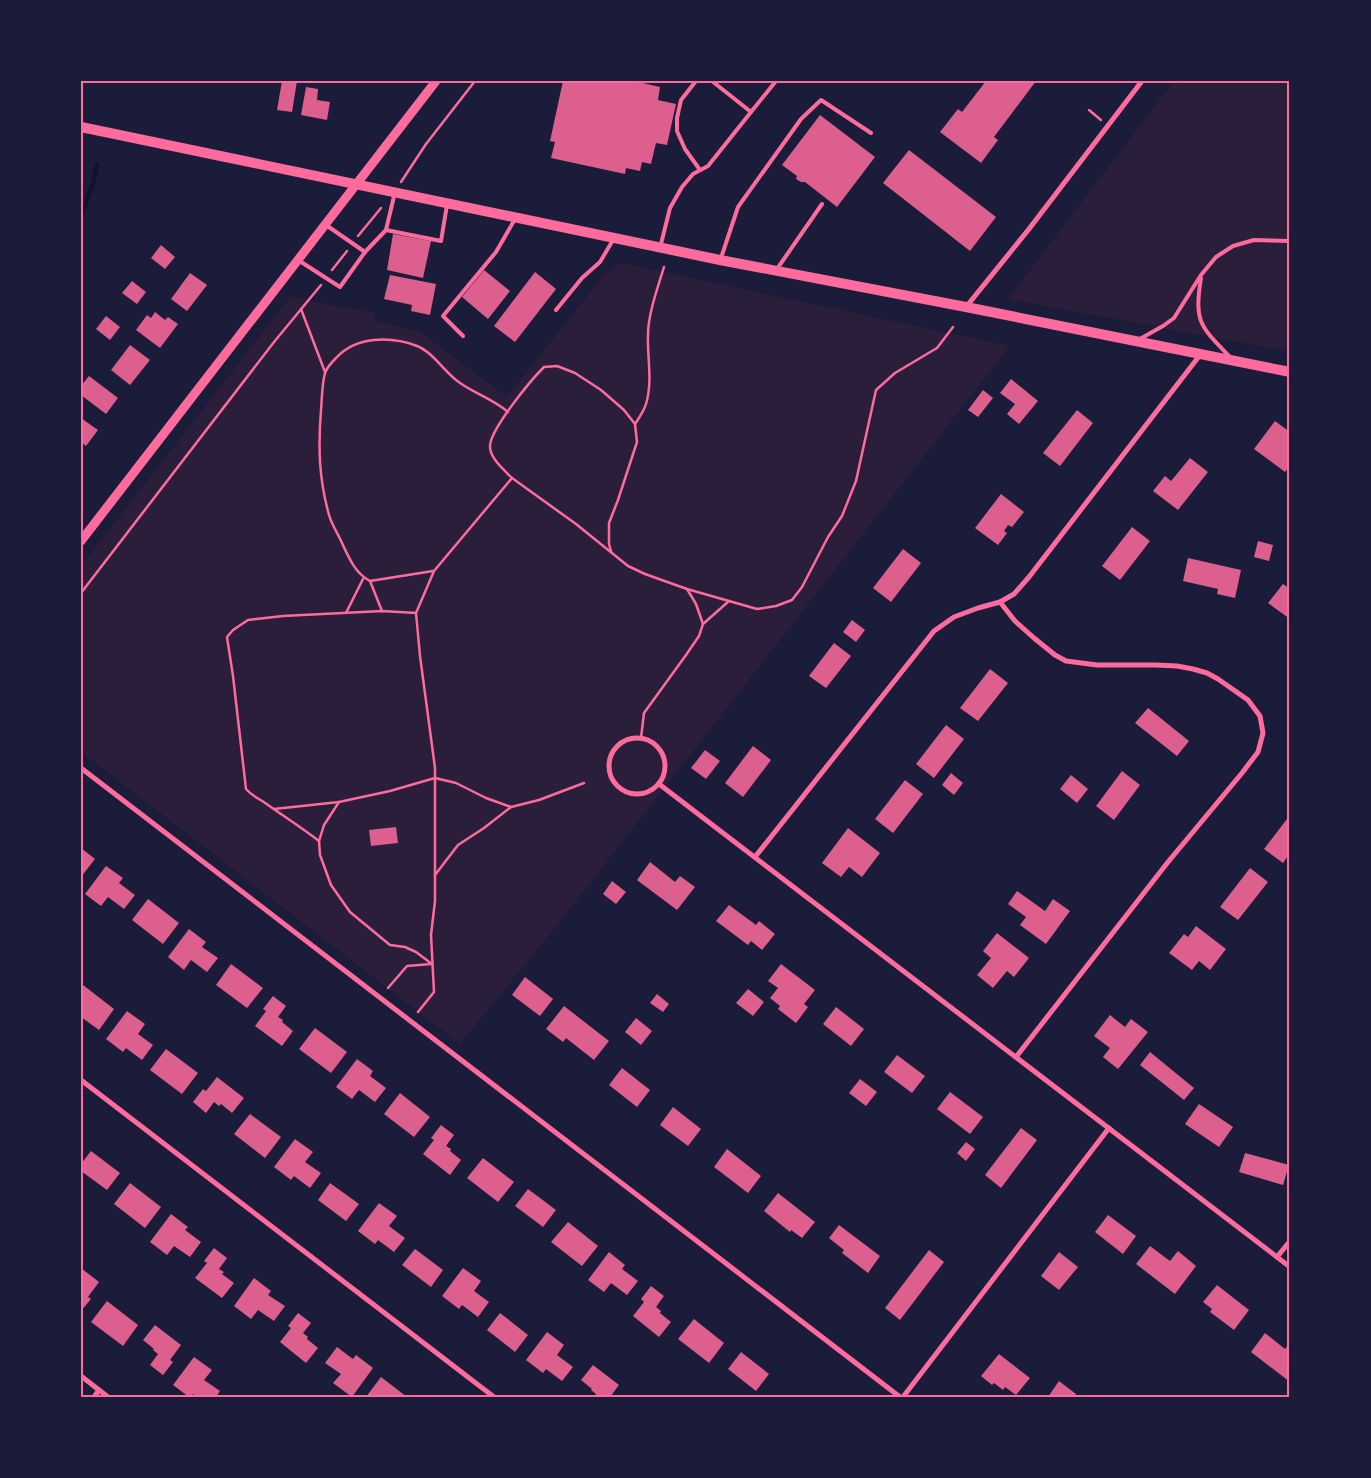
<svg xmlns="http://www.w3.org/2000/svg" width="1371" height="1478" viewBox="0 0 1371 1478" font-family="Quicksand,sans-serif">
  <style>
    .green { fill: #2a1e3b }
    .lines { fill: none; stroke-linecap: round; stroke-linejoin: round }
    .stream { stroke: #12122b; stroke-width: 4.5 }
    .building { fill: #dd5f8e }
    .path { stroke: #ff6b9d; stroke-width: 2.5 }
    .service { stroke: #ff6b9d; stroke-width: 4 }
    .minor { stroke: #ff6b9d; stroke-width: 5 }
    .tertiary { stroke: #ff6b9d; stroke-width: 9 }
    .secondary { stroke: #ff6b9d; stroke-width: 10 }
    .neatline { fill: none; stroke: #ff6b9d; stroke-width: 2 }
  </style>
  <rect width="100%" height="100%" fill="#1b1b3a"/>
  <!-- green -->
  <g class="green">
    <polygon points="1174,81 1290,81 1290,352 1008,299"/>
    <polygon points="622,263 1010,346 554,929 460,1044 81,752 81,566 291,296 335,306 374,312 374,321 420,332 507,397 605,274"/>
  </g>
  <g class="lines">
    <!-- stream -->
    <polyline class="stream" points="81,216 93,183 97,164"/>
  </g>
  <!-- building -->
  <g class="building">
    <polygon points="282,81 297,81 292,112 277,110"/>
    <polygon points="563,81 634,81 660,87 658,100 676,104 667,145 656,143 651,164 642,162 640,171 626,168 625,174 551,158 555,142 550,141"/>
    <polygon points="986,81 1036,81 994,137 998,140 981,163 940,132 958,109 962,112"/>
    <polygon points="306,87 318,89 317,100 330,102 327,120 301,115"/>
    <polygon points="820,115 875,157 837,207 805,182 801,182 796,179 797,176 782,165"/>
    <polygon points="909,150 996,217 970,251 883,183"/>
    <polygon points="393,234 431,241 423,278 387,270"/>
    <polygon points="161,245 175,257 165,269 151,258"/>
    <polygon points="484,270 510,291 488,319 462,297"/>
    <polygon points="535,272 556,289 515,342 494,326"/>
    <polygon points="190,273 207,285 187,311 171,299"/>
    <polygon points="390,275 436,284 430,315 411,311 412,305 384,299"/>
    <polygon points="132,281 146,292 137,304 122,293"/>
    <polygon points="155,312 165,320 168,317 178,324 160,348 136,330 147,315 151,318"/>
    <polygon points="106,316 120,327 110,340 96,329"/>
    <polygon points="130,345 150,360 130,385 111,370"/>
    <polygon points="89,376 118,398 106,414 81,395 81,386"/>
    <polygon points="1011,379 1038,401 1019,424 1007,414 1015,404 1000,393"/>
    <polygon points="983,390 993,398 978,417 968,410"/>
    <polygon points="1077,410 1093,423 1060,466 1043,453"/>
    <polygon points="81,418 98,430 86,446 81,442"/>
    <polygon points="1275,421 1290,432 1290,466 1285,472 1254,449"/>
    <polygon points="1190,458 1208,472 1178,510 1153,491 1165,476 1171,481"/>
    <polygon points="1001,494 1024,512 1012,527 1008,525 1004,531 1007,533 998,545 975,528"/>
    <polygon points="1132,527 1150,541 1120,580 1102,566"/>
    <polygon points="1258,541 1273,545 1269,561 1254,557"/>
    <polygon points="903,549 921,563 891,602 873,588"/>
    <polygon points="1188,558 1241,570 1235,598 1217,594 1218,589 1183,581"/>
    <polygon points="1283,584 1290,589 1290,619 1268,603"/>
    <polygon points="852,620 865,630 856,642 843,632"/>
    <polygon points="834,643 851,656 826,688 809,676"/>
    <polygon points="990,669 1008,683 978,721 960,708"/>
    <polygon points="1148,708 1189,741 1177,756 1135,723"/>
    <polygon points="946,725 964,739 934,778 916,764"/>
    <polygon points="753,746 771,760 743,797 725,783"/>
    <polygon points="705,750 720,761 706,779 691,768"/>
    <polygon points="1122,771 1140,785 1114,820 1096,806"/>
    <polygon points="951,773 963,783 954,795 942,785"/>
    <polygon points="1071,775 1088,789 1077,803 1060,789"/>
    <polygon points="905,780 923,794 893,833 875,819"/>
    <polygon points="1290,815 1290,853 1283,863 1264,849"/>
    <polygon points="396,827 398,843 371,846 369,830"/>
    <polygon points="848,828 880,853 862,877 849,867 841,877 822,863"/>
    <polygon points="81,848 95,859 81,877"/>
    <polygon points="650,862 675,882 680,876 695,887 677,910 637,880"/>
    <polygon points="106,866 123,878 119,883 135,895 124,909 108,897 101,906 85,894"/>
    <polygon points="1250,868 1268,882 1238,920 1220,907"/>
    <polygon points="612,881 626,892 616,904 603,894"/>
    <polygon points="1017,891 1045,911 1053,899 1070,911 1046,944 1020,925 1026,917 1008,904"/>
    <polygon points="148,899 179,923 163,944 132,920"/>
    <polygon points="729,905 756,925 759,921 775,934 762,950 751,941 748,945 716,921"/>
    <polygon points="1196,926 1226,949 1210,970 1199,961 1192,970 1169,953 1184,934 1188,937"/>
    <polygon points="189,929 206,942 202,947 218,958 207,972 191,960 184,970 168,957"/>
    <polygon points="997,933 1029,958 1014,977 1007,971 993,988 977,975 991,958 983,951"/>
    <polygon points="231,964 263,988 247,1008 216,985"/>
    <polygon points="781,964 815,990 804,1004 808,1007 796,1023 778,1009 780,1006 770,998 778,988 768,981"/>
    <polygon points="525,977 553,999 540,1016 512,995"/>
    <polygon points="83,985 114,1009 99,1030 81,1017 81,987"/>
    <polygon points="748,989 764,1002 753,1016 736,1003"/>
    <polygon points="657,994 669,1004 663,1012 650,1003"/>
    <polygon points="273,996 286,1006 278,1017 283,1020 282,1022 293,1031 282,1046 255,1026 266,1011 263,1009"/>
    <polygon points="564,1006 609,1041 594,1060 566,1038 563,1042 546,1029"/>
    <polygon points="836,1007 864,1029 851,1046 823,1024"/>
    <polygon points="127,1011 145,1024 138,1034 153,1045 142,1060 126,1048 123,1052 106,1039"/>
    <polygon points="1110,1015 1125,1027 1131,1019 1148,1032 1118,1069 1103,1057 1110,1048 1094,1036"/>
    <polygon points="636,1018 652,1031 641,1045 625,1032"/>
    <polygon points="315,1028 347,1052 331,1073 299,1049"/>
    <polygon points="166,1049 198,1073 182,1094 150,1070"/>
    <polygon points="1150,1052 1194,1088 1184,1100 1140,1065"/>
    <polygon points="897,1055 925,1076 912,1093 884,1072"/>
    <polygon points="357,1059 373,1071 370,1076 386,1088 375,1102 359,1090 352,1099 336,1087"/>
    <polygon points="622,1068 650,1090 637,1107 609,1085"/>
    <polygon points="217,1077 244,1098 232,1113 221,1104 219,1106 214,1102 206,1113 193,1102 203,1089 206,1091"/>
    <polygon points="860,1079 877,1092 866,1106 849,1093"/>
    <polygon points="950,1092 983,1117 970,1134 937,1109"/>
    <polygon points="400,1093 430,1117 414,1137 384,1114"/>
    <polygon points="1199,1104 1233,1127 1219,1147 1185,1124"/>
    <polygon points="673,1107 701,1129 688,1146 660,1125"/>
    <polygon points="250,1114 281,1137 265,1158 234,1134"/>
    <polygon points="441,1125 454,1135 446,1146 451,1149 450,1151 461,1160 450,1175 423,1154 434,1140 431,1138"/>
    <polygon points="1021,1128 1037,1140 1001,1188 985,1175"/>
    <polygon points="295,1139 313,1152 305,1162 321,1173 310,1188 294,1176 291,1180 274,1167"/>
    <polygon points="966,1142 975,1149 966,1161 957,1153"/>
    <polygon points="727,1149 761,1176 748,1193 714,1167"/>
    <polygon points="91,1151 120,1173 107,1190 81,1171 81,1164"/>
    <polygon points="1245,1153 1289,1165 1283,1185 1239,1172"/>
    <polygon points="483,1158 514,1182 498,1202 467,1178"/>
    <polygon points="130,1183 161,1207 145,1228 114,1204"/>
    <polygon points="330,1183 359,1204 346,1221 318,1200"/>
    <polygon points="528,1189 556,1210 543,1227 515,1206"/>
    <polygon points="778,1193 815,1222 802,1238 791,1230 790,1232 764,1211"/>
    <polygon points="379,1203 397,1216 389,1226 405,1238 394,1252 378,1240 375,1244 358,1231"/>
    <polygon points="171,1214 188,1227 185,1230 201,1242 190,1257 174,1246 167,1255 150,1242"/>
    <polygon points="1108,1215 1136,1236 1123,1254 1095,1232"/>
    <polygon points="568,1222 598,1246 582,1266 551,1242"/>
    <polygon points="839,1225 880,1256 868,1273 842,1253 844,1250 829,1238"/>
    <polygon points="1150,1246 1170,1261 1178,1251 1196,1266 1175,1294 1136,1264"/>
    <polygon points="214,1248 227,1258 219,1269 224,1272 222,1274 234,1283 222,1298 195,1278 207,1263 204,1261"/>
    <polygon points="415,1249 443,1270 431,1287 402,1265"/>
    <polygon points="929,1250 944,1262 900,1320 885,1308"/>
    <polygon points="609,1252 625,1265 622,1269 638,1281 627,1295 611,1283 604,1292 588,1280"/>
    <polygon points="1059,1252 1078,1267 1059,1290 1041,1276"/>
    <polygon points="81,1268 99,1282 88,1297 91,1299 81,1311"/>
    <polygon points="463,1268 481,1281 474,1291 489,1302 478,1317 462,1305 459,1309 442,1296"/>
    <polygon points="254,1278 271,1291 268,1295 285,1306 274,1321 258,1310 251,1319 234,1306"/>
    <polygon points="1217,1285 1249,1310 1234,1330 1210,1312 1212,1309 1203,1302"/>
    <polygon points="651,1286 664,1296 656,1307 661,1311 660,1313 671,1322 659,1337 633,1316 644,1302 641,1299"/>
    <polygon points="107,1301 138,1325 123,1346 91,1322"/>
    <polygon points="298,1313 311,1323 303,1333 308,1337 307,1339 318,1348 306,1363 280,1342 291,1328 288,1326"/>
    <polygon points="500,1313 528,1335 515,1352 487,1330"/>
    <polygon points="694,1319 724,1343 709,1363 678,1339"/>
    <polygon points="155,1325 181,1345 170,1360 173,1362 163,1375 150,1365 158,1354 153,1350 154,1349 143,1340"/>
    <polygon points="547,1332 564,1345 557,1355 573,1367 562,1381 546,1369 543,1373 526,1360"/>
    <polygon points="1265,1333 1285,1349 1290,1343 1290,1382 1251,1352"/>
    <polygon points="337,1347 353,1359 356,1355 373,1368 352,1397 333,1383 341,1374 325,1363"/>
    <polygon points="741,1352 769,1374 756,1391 728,1369"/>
    <polygon points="999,1354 1030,1378 1016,1395 1005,1387 1003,1390 994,1383 992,1385 981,1376"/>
    <polygon points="194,1357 212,1370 204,1380 220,1391 216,1397 197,1397 193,1394 191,1397 189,1397 173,1385"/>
    <polygon points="593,1365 619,1385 610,1397 594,1397 596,1394 591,1390 592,1389 581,1380"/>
    <polygon points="381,1377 407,1397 366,1397"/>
    <polygon points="1059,1381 1076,1394 1075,1397 1048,1397"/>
  </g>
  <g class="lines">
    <!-- path -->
    <g class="path">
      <polyline points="1089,110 1101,120"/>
      <polyline points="401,182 426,144 475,81"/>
      <polyline points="358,236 381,208"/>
      <polyline points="332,270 347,251"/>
      <polyline points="301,309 325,372"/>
      <path d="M635 424C639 418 644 411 646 404 653 381 647 357 648 335 648 314 658 287 664 267"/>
      <path d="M512 478C504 470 490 458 490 447 489 430 532 379 544 367L557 366 575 373 601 390 624 410 635 424 637 442 618 500 609 523V544L611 551"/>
      <path d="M433 571 370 581C355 573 349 558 342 543 338 534 332 525 329 515 319 479 318 448 321 410 322 398 322 384 325 373 327 367 332 362 336 358 356 336 391 336 417 346 433 352 445 373 460 383 476 394 494 400 508 412"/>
      <polyline points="370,581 382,611"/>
      <polyline points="687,589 696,604 703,624"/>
      <polyline points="81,593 274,342 321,285"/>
      <polyline points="346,613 363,579"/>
      <polyline points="641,738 644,713 686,655 699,636 703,624 729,601"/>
      <polyline points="274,809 339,802"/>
      <path d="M319 841C302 828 285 817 268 805 259 798 254 798 246 789L233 676 227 637 233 630 248 620 283 616 382 611 416 613"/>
      <polyline points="435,875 458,845 484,828 511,807"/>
      <polyline points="432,964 416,952 405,947 390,945 350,912 331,885 320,855 319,841 324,825 339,802 390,791 435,778 456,783 486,798 511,807 539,800 584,783"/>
      <polyline points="388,988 407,966 431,964"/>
      <polyline points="418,1012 434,992 431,935 435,901 435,768 420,656 416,613 434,571 512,478 576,524 628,566 645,574 687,589 757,609 776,606 792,600 802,587 828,537 842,516 856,481 876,390 895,373 937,348 953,327"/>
    </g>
    <!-- service -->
    <g class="service">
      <polyline points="696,81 681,100 677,118 677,131 685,149 700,170"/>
      <polyline points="751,112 776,81"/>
      <polyline points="1290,161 1290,162"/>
      <polyline points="395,192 386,230 441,241 447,205"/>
      <polyline points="326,225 365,252 386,230"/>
      <polyline points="660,248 670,208 682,187 693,174 708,166 751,112 712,81"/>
      <polyline points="721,258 738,207 801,119 821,100 871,133"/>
      <polyline points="298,260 340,287 365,252"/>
      <polyline points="777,269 822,204"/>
      <path d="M1201 278C1194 322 1200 326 1230 357"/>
      <polyline points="556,310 582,278 600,262 613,240"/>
      <polyline points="463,336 443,316 496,252 515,219"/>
      <polyline points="1138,340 1163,326 1174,318 1201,275 1216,257 1233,246 1254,240 1290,241"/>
    </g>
    <!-- minor -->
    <g class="minor">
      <polyline points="966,307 1029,229 1142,81"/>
      <polyline points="1000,602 1015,621 1034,638 1055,655 1066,661 1097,665 1156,665 1177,666 1193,669 1207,673 1218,679 1248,700 1260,716 1263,733 1258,752 1242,773 1168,862 1016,1057"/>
      <circle cx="637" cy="766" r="28"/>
      <polyline points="81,768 900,1397"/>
      <polyline points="659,784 1290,1267"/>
      <polyline points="755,857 934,631 954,617 978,608 1000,602 1014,594 1029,577 1200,355"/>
      <polyline points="81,1080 494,1397"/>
      <polyline points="1277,1257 1290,1241"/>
      <polyline points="81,1376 108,1397"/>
      <polyline points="94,1397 99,1390"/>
      <polyline points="903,1397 1109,1128"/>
    </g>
    <!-- tertiary -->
    <polyline class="tertiary" points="81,541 436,81"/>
    <!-- secondary -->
    <polyline class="secondary" points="81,127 720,260 966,307 1290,372"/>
  </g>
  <!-- border -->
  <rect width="1371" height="1478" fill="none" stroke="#1b1b3a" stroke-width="165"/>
  <rect x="82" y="82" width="1206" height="1314" class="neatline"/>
</svg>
